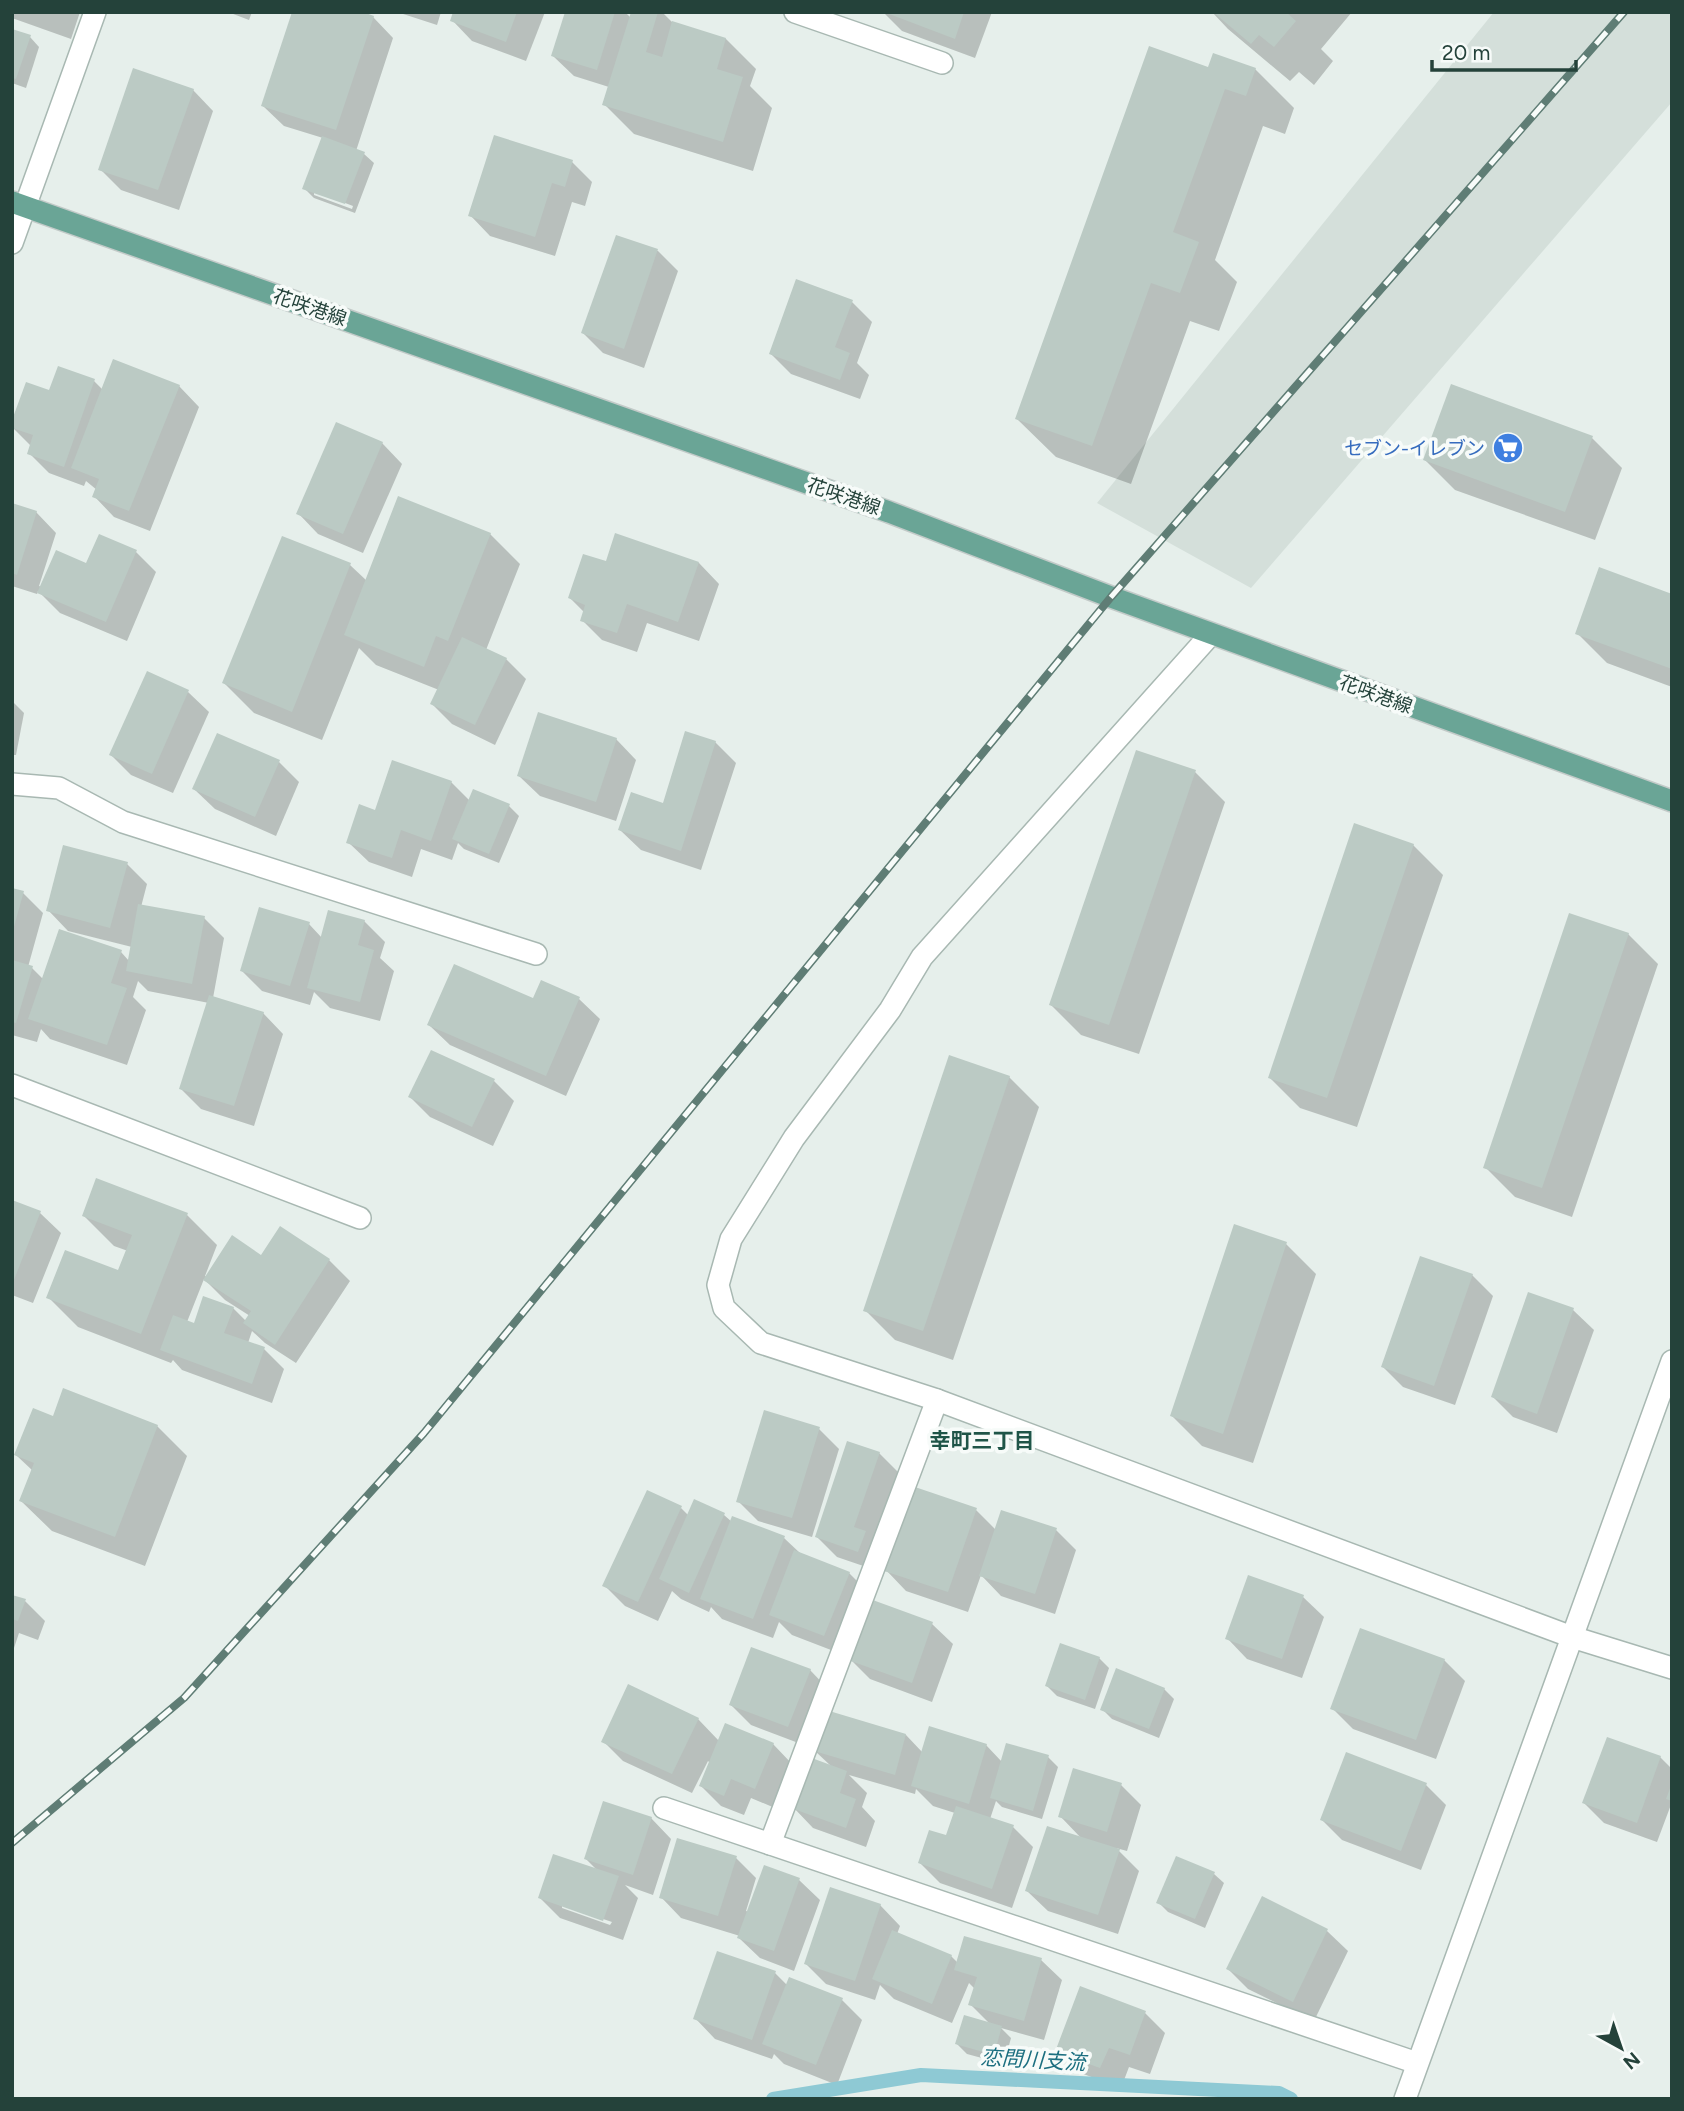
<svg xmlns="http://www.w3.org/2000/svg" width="1684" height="2111" viewBox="0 0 1684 2111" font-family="Figtree,'Noto Sans JP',sans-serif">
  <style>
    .built { fill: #d4dfda }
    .shadow { fill: #0003; fill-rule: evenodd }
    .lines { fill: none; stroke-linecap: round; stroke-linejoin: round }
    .stream { stroke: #8ec9d4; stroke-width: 14 }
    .building { fill: #bbcac4 }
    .minor-casing { stroke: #a8b8b2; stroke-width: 24 }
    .major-casing { stroke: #c2cac8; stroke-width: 24 }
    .minor { stroke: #fff; stroke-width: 21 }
    .major { stroke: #6aa596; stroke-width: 21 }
    .rail-casing { stroke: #5f7d75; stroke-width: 8 }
    .rail { stroke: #f7fbf9; stroke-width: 5; stroke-dasharray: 16; stroke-linecap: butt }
    .labels { text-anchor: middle; stroke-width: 7; stroke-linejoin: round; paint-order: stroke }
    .street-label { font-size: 19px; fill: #24423a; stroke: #f7fbf9 }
    .shop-label { font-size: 19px; fill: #366cbe; stroke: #f7fbf9; text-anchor: end }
    .neighbourhood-label { font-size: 21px; font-weight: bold; fill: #1f5548; stroke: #f7fbf9 }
    .water-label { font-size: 21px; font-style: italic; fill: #1c6f80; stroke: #f7fbf9 }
  </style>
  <rect width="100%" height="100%" fill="#e6efeb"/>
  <!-- built -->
  <polygon class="built" points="1494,12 1672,12 1672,102 1251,588 1097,503"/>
  <!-- shadow -->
  <g class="shadow">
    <polygon points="12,12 80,12 71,39 12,18"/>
    <polygon points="228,12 252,12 249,20"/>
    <polygon points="397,12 441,12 437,25"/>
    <polygon points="455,12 545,12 526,61 472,41 452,20"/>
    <polygon points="567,12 625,12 631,18 633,12 662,12 674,24 726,39 756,69 750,86 772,108 753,171 634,134 604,104 609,87 574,76 553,56"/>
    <polygon points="883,12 992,12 975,58 902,31"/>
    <polygon points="1212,12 1352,12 1321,49 1333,61 1314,85 1299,72 1290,81 1228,29"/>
    <path d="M373 17 393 38 356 151 364 154 374 163 355 213 314 198 304 188 323 138 284 126 263 106ZM314 191 353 206 352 209 314 195Z"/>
    <polygon points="12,31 30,37 39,47 26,88 12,83"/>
    <polygon points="1255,69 1294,108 1285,134 1263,126 1215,260 1237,282 1219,331 1190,321 1131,484 1056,457 1017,419 1209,70"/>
    <polygon points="193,90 213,111 179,210 121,190 100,169"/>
    <polygon points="572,162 592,182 585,206 572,202 555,256 490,236 470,215"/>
    <polygon points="617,237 658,251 678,271 644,368 603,353 583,333"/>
    <polygon points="852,302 872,322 857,363 869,375 860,399 791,374 771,354"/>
    <polygon points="59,368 94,381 103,390 179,386 199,407 150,531 114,517 94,496 97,490 86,481 84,486 49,473 29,453 31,446 12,427 50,392"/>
    <polygon points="1592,438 1622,468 1595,540 1455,490 1425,460"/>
    <polygon points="382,443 402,464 363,553 318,534 298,513"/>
    <polygon points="12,505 36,512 56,533 39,586 42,587 87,566 136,552 156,572 127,641 60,613 38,591 37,594 12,586"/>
    <polygon points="490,534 520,564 486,650 506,659 526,679 495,745 452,724 432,704 439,690 376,665 359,648 322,740 254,713 224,683 283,538 350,565 367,581"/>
    <polygon points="607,563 699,563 719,584 699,641 647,623 637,652 602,640 582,620 584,612 570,598"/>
    <polygon points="1672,596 1672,687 1607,663 1577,633"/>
    <polygon points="188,692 209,712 173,793 131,775 111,755"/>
    <polygon points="12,701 24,713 16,755 12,755"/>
    <polygon points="616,739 636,760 616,821 540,796 519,776"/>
    <polygon points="715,742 736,763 701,870 641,850 620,830 664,805"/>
    <polygon points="279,762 299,782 276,836 215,809 194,789"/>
    <polygon points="1195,772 1225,802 1139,1054 1081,1035 1051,1005"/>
    <polygon points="451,782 470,801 509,806 519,816 499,863 464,849 458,843 452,860 421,849 412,877 369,862 348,842 376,813"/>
    <polygon points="1413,845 1443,875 1357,1127 1300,1108 1270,1078"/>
    <polygon points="127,864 147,884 141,907 204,918 224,938 213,998 263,1013 283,1034 254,1126 201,1109 181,1089 209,1003 148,991 138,981 133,997 146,1010 127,1065 50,1039 41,1029 37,1042 12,1035 12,890 23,893 43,913 28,967 32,968 43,979 121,952 129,961 132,947 68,931 48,910"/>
    <polygon points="364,921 385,942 380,958 394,971 380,1021 330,1008 314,992 310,1005 262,991 242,971 309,924 322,938"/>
    <polygon points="1628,934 1658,964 1572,1217 1515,1197 1485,1167"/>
    <polygon points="542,982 579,999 600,1019 566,1096 450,1045 429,1025 534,1001"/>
    <polygon points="1009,1077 1039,1107 953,1360 895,1340 865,1310"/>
    <polygon points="494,1081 514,1101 493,1146 430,1117 410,1097"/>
    <polygon points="12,1202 40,1213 61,1233 33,1303 12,1295"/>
    <path d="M187 1215 217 1245 205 1276 207 1277 262 1257 280 1229 329 1260 350 1281 296 1363 265 1343 252 1331 248 1343 264 1349 284 1369 272 1403 182 1370 173 1360 171 1363 78 1327 48 1297 119 1273 128 1251 114 1246 84 1216ZM204 1279 225 1300 250 1316 246 1321 233 1308 195 1325 187 1322Z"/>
    <polygon points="1286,1244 1316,1274 1253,1463 1202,1446 1172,1416"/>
    <polygon points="1472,1275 1493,1296 1455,1405 1403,1387 1383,1367"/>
    <polygon points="1529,1294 1573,1310 1594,1330 1557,1433 1513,1417 1493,1397"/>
    <polygon points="54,1418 157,1426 187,1456 145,1566 52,1531 21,1501 33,1471 16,1455"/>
    <polygon points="819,1429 839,1449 812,1537 758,1521 738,1501"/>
    <polygon points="879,1453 900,1474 878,1571 837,1557 817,1537"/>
    <polygon points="681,1508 689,1516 724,1515 732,1522 784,1538 801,1554 849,1573 869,1593 844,1655 792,1635 779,1622 773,1638 722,1619 711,1607 709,1612 681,1599 672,1591 658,1621 625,1606 604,1585"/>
    <polygon points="976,1510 996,1530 1056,1530 1076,1550 1055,1614 1001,1596 981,1575 968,1612 906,1591 886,1570"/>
    <polygon points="1249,1577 1303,1597 1324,1617 1302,1678 1247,1659 1227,1638"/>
    <polygon points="12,1596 25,1601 45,1621 38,1640 19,1633 12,1654"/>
    <polygon points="871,1602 932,1624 953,1644 932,1702 870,1679 850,1659"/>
    <polygon points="1099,1658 1109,1668 1095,1709 1057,1696 1047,1686"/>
    <polygon points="1444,1660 1465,1681 1436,1759 1353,1729 1333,1709"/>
    <polygon points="810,1670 830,1691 809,1747 751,1725 731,1705"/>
    <polygon points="1164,1689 1174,1699 1159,1738 1112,1719 1102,1709"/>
    <polygon points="698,1719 719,1741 773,1744 793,1765 775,1808 751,1798 744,1815 721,1806 701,1786 710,1763 708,1761 692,1793 623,1761 603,1741"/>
    <polygon points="906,1735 923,1753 986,1745 1002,1762 1048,1757 1058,1767 1042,1819 1002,1807 996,1801 990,1819 1013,1827 1033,1847 1012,1908 940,1883 920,1863 947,1838 955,1813 933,1806 916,1789 915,1794 849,1775 867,1793 862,1807 875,1821 866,1847 813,1828 793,1807 832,1767 815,1751"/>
    <polygon points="1660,1757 1672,1769 1672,1802 1657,1842 1604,1823 1584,1803"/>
    <polygon points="1121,1785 1141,1805 1127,1851 1116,1848 1139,1871 1118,1934 1048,1911 1027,1891 1082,1839 1060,1816"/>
    <polygon points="1426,1785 1446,1805 1421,1870 1342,1840 1322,1820"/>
    <path d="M651 1818 671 1839 653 1895 625 1885 638 1898 623 1940 560 1918 540 1898 598 1871 586 1859ZM562 1905 612 1922 610 1925 562 1908Z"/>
    <polygon points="736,1858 756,1878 746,1911 749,1912 765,1867 799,1880 820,1900 794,1971 760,1958 739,1938 740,1936 681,1918 661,1897"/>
    <polygon points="1214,1874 1224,1883 1205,1928 1168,1912 1158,1902"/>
    <polygon points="1263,1899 1327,1931 1348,1951 1314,2021 1248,1989 1228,1969"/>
    <polygon points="880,1905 900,1926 897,1934 951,1956 958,1963 1041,1960 1062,1980 1044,2040 1001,2028 1011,2038 1004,2064 967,2054 957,2044 991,2025 970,2004 975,1989 969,1983 952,2023 894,1999 880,1985 875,2000 826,1984 806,1964"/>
    <polygon points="718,1953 775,1973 787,1985 842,2000 862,2020 837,2085 784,2064 774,2054 772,2059 715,2039 695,2018"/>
    <polygon points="1145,2013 1165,2033 1150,2074 1129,2067 1121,2088 1078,2072 1057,2052"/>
  </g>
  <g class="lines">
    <!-- stream -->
    <polyline class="stream" points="773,2099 921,2075 1279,2093 1291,2099"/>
  </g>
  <!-- building -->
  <g class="building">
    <polygon points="292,12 363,12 374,16 336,130 261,106"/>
    <polygon points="453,12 517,12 506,42 450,21"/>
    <polygon points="565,12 615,12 597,70 551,56"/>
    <polygon points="631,12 658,12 646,52 662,57 672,21 726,38 717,69 743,77 723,142 602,105"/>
    <polygon points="884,12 964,12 955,39"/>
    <polygon points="1213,12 1286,12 1296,21 1274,47 1259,35 1251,44"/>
    <polygon points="12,29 31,35 16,79 12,78"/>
    <polygon points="1149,46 1208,67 1213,53 1256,68 1246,96 1225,89 1173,232 1199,242 1180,293 1151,283 1092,446 1015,419"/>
    <polygon points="133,68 194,89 158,190 98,170"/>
    <polygon points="494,135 573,160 565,187 552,183 535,237 468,216"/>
    <polygon points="322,136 365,152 345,204 302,189"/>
    <polygon points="616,235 658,249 624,349 581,333"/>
    <polygon points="796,279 853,300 835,347 850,353 840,380 769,354"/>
    <polygon points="113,359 180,385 129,511 92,497 99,479 71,468"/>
    <polygon points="58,366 95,379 64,467 27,454 33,435 12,428 12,420 26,382 49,390"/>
    <polygon points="1451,384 1593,436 1565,512 1423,460"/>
    <polygon points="336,422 383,442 343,534 296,514"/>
    <polygon points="398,496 491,533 448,641 436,636 424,667 344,635"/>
    <polygon points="12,503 37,511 17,575 12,573"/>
    <polygon points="615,533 699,562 678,622 627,604 617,633 580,621 585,605 568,598 583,554 606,561"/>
    <polygon points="99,534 137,550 106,622 37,593 56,550 86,563"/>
    <polygon points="282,536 351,563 292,712 222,683"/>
    <polygon points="1599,567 1672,594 1672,669 1575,634"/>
    <polygon points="462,637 507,658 475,725 430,704"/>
    <polygon points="147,671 189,690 152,774 109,755"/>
    <polygon points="538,712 617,738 596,802 517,776"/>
    <polygon points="685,731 716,741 681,851 618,830 631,792 663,803"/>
    <polygon points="217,733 280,760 255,817 192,789"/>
    <polygon points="1136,750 1196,770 1109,1025 1049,1005"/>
    <polygon points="392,760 452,781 431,841 401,830 392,858 346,843 359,804 375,810"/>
    <polygon points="473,789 510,804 489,854 452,839"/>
    <polygon points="1354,823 1414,844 1327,1098 1268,1078"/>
    <polygon points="63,845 128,862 110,928 46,911"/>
    <polygon points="12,888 24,891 13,930 12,930"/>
    <polygon points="138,904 205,916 192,984 126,971"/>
    <polygon points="259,907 310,922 290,986 240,971"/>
    <polygon points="328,910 365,920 358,945 374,950 360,1002 307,988"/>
    <polygon points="1569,913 1629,933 1542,1188 1483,1168"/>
    <polygon points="59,929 122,950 111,983 127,988 107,1045 28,1019"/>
    <polygon points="12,960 33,966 16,1023 12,1022"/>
    <polygon points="454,964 533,998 541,980 580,997 546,1076 427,1025"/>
    <polygon points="209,995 264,1012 234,1106 179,1089"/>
    <polygon points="431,1050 495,1079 472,1127 408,1097"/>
    <polygon points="949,1055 1010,1076 923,1331 863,1311"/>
    <polygon points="96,1178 188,1213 141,1334 46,1298 65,1250 118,1270 132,1235 82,1216"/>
    <polygon points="12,1200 41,1211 12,1285"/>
    <polygon points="1234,1224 1287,1242 1223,1434 1170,1416"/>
    <polygon points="280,1226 330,1259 275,1345 243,1323 251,1311 203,1280 232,1235 261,1255"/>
    <polygon points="1420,1256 1473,1274 1434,1386 1381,1367"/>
    <polygon points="1528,1292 1574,1308 1537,1414 1491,1397"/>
    <polygon points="203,1296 234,1307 224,1333 265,1347 252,1384 160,1350 173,1315 194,1323"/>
    <polygon points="63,1388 158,1425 115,1537 19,1501 34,1463 14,1455 33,1408 53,1416"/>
    <polygon points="764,1410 820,1427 792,1518 736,1502"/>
    <polygon points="847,1441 880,1452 854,1527 866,1531 858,1552 815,1537"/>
    <polygon points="912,1486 977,1508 948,1592 884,1571"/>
    <polygon points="647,1490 682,1506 638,1602 602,1586"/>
    <polygon points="694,1499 725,1513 689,1593 659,1579"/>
    <polygon points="1001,1510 1057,1528 1035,1594 979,1576"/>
    <polygon points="732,1516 785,1536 753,1619 700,1599"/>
    <polygon points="794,1550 850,1572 824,1636 769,1615"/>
    <polygon points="1248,1575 1304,1595 1282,1659 1225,1639"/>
    <polygon points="12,1595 26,1599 18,1621 12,1619"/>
    <polygon points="870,1599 933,1622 912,1683 848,1660"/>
    <polygon points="1360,1628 1445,1659 1416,1740 1330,1709"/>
    <polygon points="1060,1643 1100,1657 1085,1700 1045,1686"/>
    <polygon points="751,1647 811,1669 788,1727 729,1705"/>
    <polygon points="1116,1668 1165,1688 1149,1729 1100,1710"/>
    <polygon points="628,1684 699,1718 672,1774 601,1742"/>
    <polygon points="826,1710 906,1734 895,1775 814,1751"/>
    <polygon points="725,1723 774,1743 755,1789 731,1779 724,1796 699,1786"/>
    <polygon points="929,1726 987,1744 969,1804 911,1786"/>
    <polygon points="1607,1737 1661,1756 1637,1823 1582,1803"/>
    <polygon points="1006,1743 1049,1755 1033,1811 990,1798"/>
    <polygon points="1346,1752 1427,1783 1401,1851 1320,1820"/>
    <polygon points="809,1757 847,1771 840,1793 856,1799 846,1828 791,1808"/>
    <polygon points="1073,1768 1122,1783 1107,1832 1058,1817"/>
    <polygon points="1672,1783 1672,1801 1666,1799"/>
    <polygon points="603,1801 652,1817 633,1875 584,1859"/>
    <polygon points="956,1806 1014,1825 992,1889 918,1863 929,1830 946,1835"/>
    <polygon points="1047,1826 1120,1849 1098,1915 1025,1891"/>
    <polygon points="677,1838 737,1856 718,1916 659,1898"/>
    <polygon points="553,1854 619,1876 603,1921 538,1898"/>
    <polygon points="1176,1856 1215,1872 1195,1919 1156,1903"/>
    <polygon points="764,1865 800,1878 774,1951 737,1938"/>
    <polygon points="830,1887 881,1904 855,1981 804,1964"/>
    <polygon points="1262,1896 1328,1929 1293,2002 1226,1969"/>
    <polygon points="892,1930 952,1955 932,2004 872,1979"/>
    <polygon points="964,1936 1042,1958 1024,2021 968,2005 977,1977 954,1970"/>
    <polygon points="717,1951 776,1971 752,2040 693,2019"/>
    <polygon points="789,1977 843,1998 816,2065 762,2044"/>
    <polygon points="1080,1986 1146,2011 1130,2055 1109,2048 1100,2068 1055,2052"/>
    <polygon points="964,2015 1002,2026 994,2055 955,2044"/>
  </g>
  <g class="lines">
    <!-- minor casing -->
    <g class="minor-casing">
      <g id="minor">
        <polyline points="795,12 942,63"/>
        <polyline points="12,243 95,12"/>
        <polyline points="1211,634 922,957 890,1010 794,1138 731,1239 718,1285 724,1308 761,1343 937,1400 1572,1637 1672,1668"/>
        <polyline points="12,784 59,788 123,822 536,954"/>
        <polyline points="12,1085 360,1218"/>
        <polyline points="664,1808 1417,2063"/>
        <polyline points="770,1844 937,1400"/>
        <polyline points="1405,2099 1672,1361"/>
      </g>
    </g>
    <!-- major casing -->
    <g class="major-casing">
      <polyline id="major" points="12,202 889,512 1111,597 1672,801"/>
    </g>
    <!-- minor -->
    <use href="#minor" class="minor"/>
    <!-- major -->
    <use href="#major" class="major"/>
    <!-- rail casing -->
    <g class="rail-casing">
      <polyline id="rail" points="12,1843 184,1698 424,1433 1111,597 1624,12"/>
    </g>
    <!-- rail -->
    <use href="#rail" class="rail"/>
  </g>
  <!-- icons -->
  <defs>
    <g id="supermarket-disc" transform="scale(1.575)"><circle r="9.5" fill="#3f7fe0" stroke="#f7fbf9"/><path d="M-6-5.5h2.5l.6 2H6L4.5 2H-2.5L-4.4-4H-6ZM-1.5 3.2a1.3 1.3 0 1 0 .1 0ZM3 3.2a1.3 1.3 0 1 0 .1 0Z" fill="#fff"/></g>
  </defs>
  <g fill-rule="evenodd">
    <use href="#supermarket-disc" x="1508" y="448"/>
  </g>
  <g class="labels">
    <!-- street labels -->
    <g class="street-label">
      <text transform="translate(310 307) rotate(19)" y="7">花咲港線</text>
      <text transform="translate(844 496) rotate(19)" y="7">花咲港線</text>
      <text transform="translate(1376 694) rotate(20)" y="7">花咲港線</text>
    </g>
    <!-- shop labels -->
    <g class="shop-label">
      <text x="1485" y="455">セブン-イレブン</text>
    </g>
    <!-- neighbourhood labels -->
    <g class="neighbourhood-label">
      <text x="982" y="1448">幸町三丁目</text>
    </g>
    <!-- water labels -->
    <g class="water-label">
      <text transform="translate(1033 2060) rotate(3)" y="7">恋問川支流</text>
    </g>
  </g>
  <!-- border -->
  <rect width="1684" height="2111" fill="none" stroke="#24423a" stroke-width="28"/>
  <!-- north arrow -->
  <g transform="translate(1621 2048) rotate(140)" stroke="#f7fbf9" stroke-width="5" paint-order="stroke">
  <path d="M0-5L12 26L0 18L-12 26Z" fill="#24423a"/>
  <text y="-10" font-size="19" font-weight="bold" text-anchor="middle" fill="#24423a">N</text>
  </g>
  <!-- scale -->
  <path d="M1432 60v10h144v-10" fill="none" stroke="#24423a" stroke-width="3.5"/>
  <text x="1442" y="60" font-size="21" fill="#24423a" stroke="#f7fbf9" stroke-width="5" paint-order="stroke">20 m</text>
</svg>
